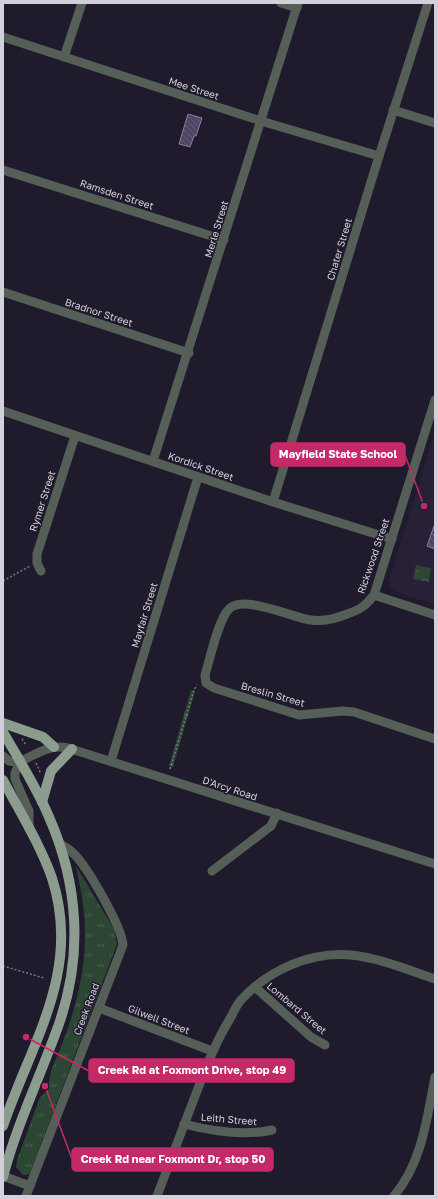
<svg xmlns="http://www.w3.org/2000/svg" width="438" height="1199" viewBox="0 0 438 1199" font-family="'Golos Text',sans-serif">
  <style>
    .built { fill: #272037 }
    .grass { fill: url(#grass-tufts) }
    .park { fill: url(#park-crowns) }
    .building { fill: url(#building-back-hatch); stroke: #858095 }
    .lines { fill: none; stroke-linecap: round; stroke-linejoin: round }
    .path { stroke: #7a7685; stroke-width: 1.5; stroke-dasharray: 2 2; stroke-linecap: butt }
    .minor { stroke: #555e57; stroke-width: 9 }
    .major { stroke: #8c9d90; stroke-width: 10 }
    .labels { text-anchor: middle; stroke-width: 3; stroke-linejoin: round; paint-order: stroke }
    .street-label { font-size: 10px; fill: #d3d0dc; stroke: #201b2c }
    .leader { fill: none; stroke: #c42a68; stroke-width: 1.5 }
    .callout-dot { fill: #c42a68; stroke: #201b2c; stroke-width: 1.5 }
    .callout { fill: #c42a68; stroke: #c42a68; stroke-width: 1.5 }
    .callout-label { font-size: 11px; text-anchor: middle; font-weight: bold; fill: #fff }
  </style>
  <defs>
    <pattern id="grass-tufts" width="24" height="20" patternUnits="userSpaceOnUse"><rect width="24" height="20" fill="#2b4633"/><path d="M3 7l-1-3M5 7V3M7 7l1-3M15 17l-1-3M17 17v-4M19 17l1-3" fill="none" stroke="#496050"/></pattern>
    <pattern id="park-crowns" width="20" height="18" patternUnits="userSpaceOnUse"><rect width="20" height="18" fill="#2b4633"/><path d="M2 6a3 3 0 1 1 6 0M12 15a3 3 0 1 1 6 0" fill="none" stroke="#496050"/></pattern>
    <pattern id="building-back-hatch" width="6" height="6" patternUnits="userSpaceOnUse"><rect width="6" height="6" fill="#4e4566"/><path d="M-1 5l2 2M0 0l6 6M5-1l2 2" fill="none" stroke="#675f7b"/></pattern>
  </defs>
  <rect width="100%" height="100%" fill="#201b2c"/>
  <!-- built -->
  <polygon class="built" points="435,432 435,605 397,592 391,588 389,580"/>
  <!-- grass -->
  <g class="grass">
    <polygon points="191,690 195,692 173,767 169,766"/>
    <path d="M76 866 114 929 117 944 30 1173 27 1175H23L16 1167 17 1160 40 1097C51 1090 48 1079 52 1068 74 1019 89 968 84 914 83 898 79 882 76 866Z"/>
  </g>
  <!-- park -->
  <polygon class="park" points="416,565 431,568 429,582 413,579"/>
  <!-- building -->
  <g class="building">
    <polygon points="188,114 202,118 196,136 194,136 190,147 179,144"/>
    <polygon points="434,526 435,527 435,549 427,546"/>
  </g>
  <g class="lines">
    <!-- path -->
    <g class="path">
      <polyline points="3,581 30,566"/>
      <polyline points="22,739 26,745"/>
      <polyline points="36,763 41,774"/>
      <polyline points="170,769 194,690 197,685"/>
      <polyline points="3,966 44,978"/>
    </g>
    <!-- minor -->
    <g class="minor">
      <polyline points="281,3 297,8"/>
      <polyline points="3,37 261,121 379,156"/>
      <polyline points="64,57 82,3"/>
      <polyline points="393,110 435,123"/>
      <polyline points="3,170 224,240"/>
      <polyline points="3,292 189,353"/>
      <path d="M435 400 374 595C366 606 359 610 347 614 335 619 324 622 311 620 293 618 244 594 229 609 218 620 210 659 205 675L206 683 214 688 299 715 343 711 354 712 435 739"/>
      <polyline points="3,411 273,502 392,539"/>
      <polyline points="153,461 298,3"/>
      <polyline points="273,502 379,156 428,3"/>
      <polyline points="41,571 37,563 37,554 75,436"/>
      <polyline points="374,595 435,615"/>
      <path d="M3 756 9 761C27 766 41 742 68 748L435 864"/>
      <polyline points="111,761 198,477"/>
      <polyline points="20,762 15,773 15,779 29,811 29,829"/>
      <polyline points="212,871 271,826 277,813"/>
      <polyline points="255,987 311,1037 325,1045"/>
      <polyline points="99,1008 212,1051"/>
      <path d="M184 1124C211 1131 245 1136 272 1130"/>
      <polyline points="3,1176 30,1186"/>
      <path d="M26 1196 123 945C122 927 86 864 72 852 68 848 63 846 59 843"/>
      <path d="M157 1196C170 1161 184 1126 197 1091 207 1065 216 1041 231 1017 234 1011 237 1004 242 999 269 970 311 951 351 955 380 958 408 970 435 979"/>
      <path d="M394 1196C422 1163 427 1118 435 1077"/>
    </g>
    <!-- major -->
    <g class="major">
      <polyline points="3,723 43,737 54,747"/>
      <path d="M3 732C19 760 37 788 49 817 78 883 83 953 60 1021 42 1073 17 1123 3 1177"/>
      <path d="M3 780C20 812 40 844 52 878 82 971 32 1041 3 1126"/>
      <polyline points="42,802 51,771 72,749"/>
    </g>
  </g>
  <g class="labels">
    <!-- street labels -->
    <g class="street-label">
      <text transform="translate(194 88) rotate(18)" y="4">Mee Street</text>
      <text transform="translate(117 194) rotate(18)" y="4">Ramsden Street</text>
      <text transform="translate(216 229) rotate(-73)" y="4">Merle Street</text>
      <text transform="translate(339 249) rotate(-73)" y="4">Chater Street</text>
      <text transform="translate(99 312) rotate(18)" y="4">Bradnor Street</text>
      <text transform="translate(201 466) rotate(19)" y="4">Kordick Street</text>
      <text transform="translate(42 501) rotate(-72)" y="4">Rymer Street</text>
      <text transform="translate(373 556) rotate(-71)" y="4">Rickwood Street</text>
      <text transform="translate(144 615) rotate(-73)" y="4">Mayfair Street</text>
      <text transform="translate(273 694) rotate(16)" y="4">Breslin Street</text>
      <text transform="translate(230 788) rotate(18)" y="4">D'Arcy Road</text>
      <text transform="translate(297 1008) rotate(40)" y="4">Lombard Street</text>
      <text transform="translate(86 1009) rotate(-69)" y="4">Creek Road</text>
      <text transform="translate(159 1019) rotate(21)" y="4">Gilwell Street</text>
      <text transform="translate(229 1119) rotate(5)" y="4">Leith Street</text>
    </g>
  </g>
  <!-- callouts -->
  <path class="leader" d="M424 506L405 455M26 1037L89 1071M45 1086L72 1159"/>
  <g class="callout-dot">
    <circle cx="424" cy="506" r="4"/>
    <circle cx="26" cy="1037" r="4"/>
    <circle cx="45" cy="1086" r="4"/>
  </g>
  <g class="callout">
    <rect x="271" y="443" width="134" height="23" rx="4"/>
    <rect x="89" y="1059" width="205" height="23" rx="4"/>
    <rect x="72" y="1148" width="201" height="23" rx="4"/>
  </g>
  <g class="callout-label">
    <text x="338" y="458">Mayfield State School</text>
    <text x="192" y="1074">Creek Rd at Foxmont Drive, stop 49</text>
    <text x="173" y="1163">Creek Rd near Foxmont Dr, stop 50</text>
  </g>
  <!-- border -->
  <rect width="438" height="1199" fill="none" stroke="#d3d0dc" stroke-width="8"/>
</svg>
